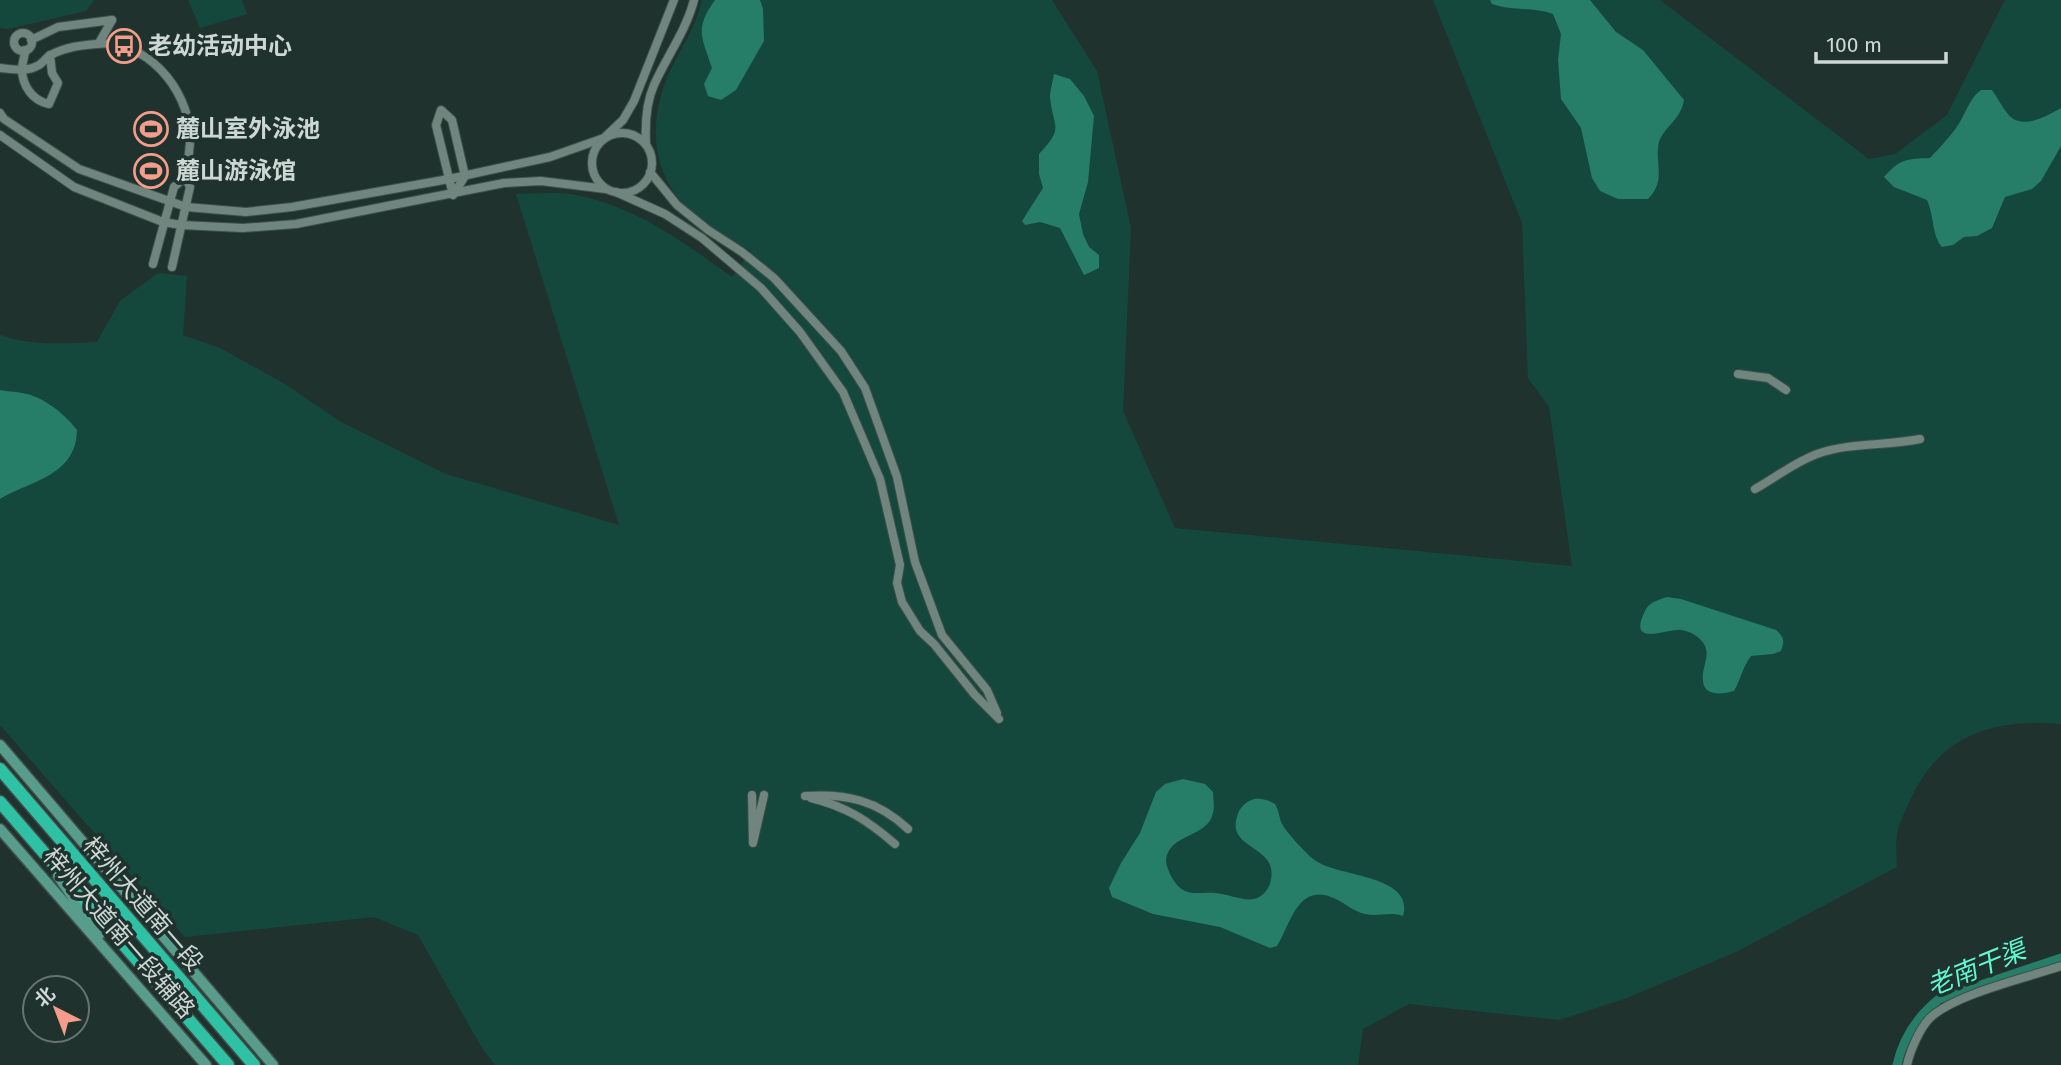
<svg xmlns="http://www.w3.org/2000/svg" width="2061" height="1065" viewBox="0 0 2061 1065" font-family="'Fira Sans','Noto Sans SC',sans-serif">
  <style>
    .green { fill: #15483c }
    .water { fill: #267d68 }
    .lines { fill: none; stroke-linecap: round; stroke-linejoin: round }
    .canal { stroke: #267d68; stroke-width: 9 }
    .minor-casing { stroke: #3f4f4a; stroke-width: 10 }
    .secondary-casing { stroke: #3f4f4a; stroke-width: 13 }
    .trunk-casing { stroke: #3f4f4a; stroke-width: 15 }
    .minor { stroke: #71857f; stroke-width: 8 }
    .secondary { stroke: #589c8c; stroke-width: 10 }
    .trunk { stroke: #2ec1a3; stroke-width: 12 }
    .labels { text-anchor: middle; stroke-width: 7; stroke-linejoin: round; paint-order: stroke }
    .poi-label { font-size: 24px; font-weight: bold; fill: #cdd8d4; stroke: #20322d; text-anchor: start }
    .street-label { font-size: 24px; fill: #cdd8d4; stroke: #20322d }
    .water-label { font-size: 26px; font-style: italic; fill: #5ff8d2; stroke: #20322d }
  </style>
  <rect width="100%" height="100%" fill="#20322d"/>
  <!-- green -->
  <g class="green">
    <polygon points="0,0 94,0 86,11 8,29 0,28"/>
    <polygon points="188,0 242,0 247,14 200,28"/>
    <path d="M702 0H1052L1097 71 1131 228 1123 411 1175 528 1572 566 1549 407 1528 378 1522 223 1433 0H1660L1869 159 1895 154 1947 115 2005 0H2061V724C1990 718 1937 736 1908 805 1904 814 1898 825 1897 835 1895 845 1897 857 1897 867L1736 952 1627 998 1559 1020 1409 1004 1363 1029 1358 1065H495L482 1048 418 935 374 917 185 937 0 725V335C32 346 64 344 97 342L120 301 158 273 187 276 183 335 220 348 285 384 341 422 446 474 619 525 516 194C533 194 553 192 570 194 632 204 682 241 732 277L751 251C734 241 716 232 700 220 651 181 645 124 671 69 682 46 697 25 702 0Z"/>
  </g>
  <!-- water -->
  <g class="water">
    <path d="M715 0H760L763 9 764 41 736 90 721 100 708 96 704 84 712 68C702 37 694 29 715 0Z"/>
    <path d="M1490 0H1590L1616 32 1643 50 1684 100C1681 120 1663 128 1659 142 1654 163 1667 180 1648 199H1618L1600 191 1592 178 1581 128 1561 99 1558 60 1561 34 1553 14C1533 7 1512 11 1492 4Z"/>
    <path d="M1054 74 1070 79 1084 96 1094 116 1088 182 1079 214 1083 234 1089 247 1099 255V268L1084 275 1060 228 1040 222 1025 225 1022 221 1043 188 1039 174V154C1065 127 1053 128 1050 97 1050 90 1053 81 1054 74Z"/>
    <path d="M1981 90H1992C1998 98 2002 107 2008 114 2021 131 2047 116 2061 108V146L2041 181 2032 189 2005 197 1992 228 1977 236 1964 237 1953 245 1942 247C1932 236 1934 215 1927 200L1894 187 1884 177C1900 159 1906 159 1930 158 1939 148 1948 139 1956 128 1965 116 1969 98 1981 90Z"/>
    <path d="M0 390C7 392 15 391 22 393 43 396 65 414 77 430 76 476 32 480 0 499Z"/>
    <path d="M1667 597 1681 599 1776 630C1784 637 1785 641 1781 651L1773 654 1751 656C1743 666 1741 679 1734 691 1724 694 1704 697 1703 681 1701 665 1714 653 1700 639 1695 634 1688 631 1681 630 1669 628 1626 649 1645 611 1649 602 1658 600 1667 597Z"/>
    <path d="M1183 779 1205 784 1213 792C1213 798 1215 806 1213 813 1208 838 1169 833 1166 860 1166 865 1169 872 1171 876 1185 902 1199 889 1222 894 1239 897 1258 908 1269 886 1272 879 1273 868 1268 861 1257 845 1229 842 1237 817 1239 808 1245 802 1254 799 1262 798 1268 800 1275 804 1279 811 1279 817 1282 824 1287 833 1307 855 1316 861 1339 877 1415 875 1403 916 1390 911 1379 917 1365 914 1353 912 1343 901 1331 897 1297 884 1290 926 1277 946L1270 948 1220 927 1153 914 1112 897 1109 888 1121 863 1140 833 1156 792 1165 784Z"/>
  </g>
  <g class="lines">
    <!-- canal -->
    <path class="canal" d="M1897 1065C1903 1038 1918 1016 1939 999L2061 958"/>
    <!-- minor casing -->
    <g class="minor-casing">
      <g id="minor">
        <circle cx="23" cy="42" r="9"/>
        <polyline points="31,40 58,27 112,20"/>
        <polyline points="99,43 112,20"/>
        <path d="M25 50C25 57 22 62 22 69 22 86 33 101 49 104L58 83 52 73 50 55"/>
        <path d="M0 68C12 69 26 72 37 66 42 64 45 59 49 56 62 48 82 45 96 44 145 38 188 88 190 135 191 148 187 164 185 177"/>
        <polygon points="441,110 452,120 465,176 453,195 436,125"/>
        <polyline points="0,113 4,119 79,169 186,207 246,212 292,207 449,179 550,157 604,138 623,120 634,101 674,0"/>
        <circle cx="622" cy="163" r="30"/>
        <polyline points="0,135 74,187 163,222 181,225 243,228 296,224 504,183 541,181 606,189"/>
        <path d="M646 144C645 125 646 103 654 85 667 56 686 31 694 0"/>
        <polyline points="650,172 677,205 708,230 742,252 774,278 841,351 865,388 897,477 915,562 942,635 987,690 997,713"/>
        <polyline points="616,192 665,214 702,238 761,288 800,332 843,392 880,479 900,565 897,583 902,602 920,631 934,644 975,695 999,719"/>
        <polyline points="153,264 174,187 185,177 190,187 172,267"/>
        <polyline points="1738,374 1768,378 1786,390"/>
        <path d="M1755 489C1775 478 1795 462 1817 454 1850 442 1886 446 1920 439"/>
        <polyline points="752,795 753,843 764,795"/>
        <path d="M805 796C845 793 877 800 908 829"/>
        <path d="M811 798C847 807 867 820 895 844"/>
        <path d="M1907 1065C1910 1051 1920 1027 1931 1017 1956 994 2026 978 2061 966"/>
      </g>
    </g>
    <!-- secondary casing -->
    <g class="secondary-casing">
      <g id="secondary">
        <polyline points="0,745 273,1065"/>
        <polyline points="0,829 206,1065"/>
        <polyline points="58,876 99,935"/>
      </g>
    </g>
    <!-- trunk casing -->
    <g class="trunk-casing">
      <g id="trunk">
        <polyline points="0,769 254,1065"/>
        <polyline points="0,802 228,1065"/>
      </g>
    </g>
    <!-- minor -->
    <use href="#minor" class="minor"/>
    <!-- secondary -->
    <use href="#secondary" class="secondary"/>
    <!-- trunk -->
    <use href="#trunk" class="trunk"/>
  </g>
  <!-- icons -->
  <defs>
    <g id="bus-ring" transform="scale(1.75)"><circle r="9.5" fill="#20322d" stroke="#f49d8b" stroke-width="1.5"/><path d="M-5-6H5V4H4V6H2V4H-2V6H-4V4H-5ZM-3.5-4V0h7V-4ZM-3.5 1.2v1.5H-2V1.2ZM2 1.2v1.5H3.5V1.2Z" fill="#f49d8b"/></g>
    <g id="stadium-ring" transform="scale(1.75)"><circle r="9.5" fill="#20322d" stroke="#f49d8b" stroke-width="1.5"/><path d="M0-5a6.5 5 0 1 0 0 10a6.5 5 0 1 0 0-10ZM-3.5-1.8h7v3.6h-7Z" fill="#f49d8b"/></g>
  </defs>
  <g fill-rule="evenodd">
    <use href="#bus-ring" x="124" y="46"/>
    <use href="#stadium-ring" x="151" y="129"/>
    <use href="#stadium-ring" x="151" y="171"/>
  </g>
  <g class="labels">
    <!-- poi labels -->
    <g class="poi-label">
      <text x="148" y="54">老幼活动中心</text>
      <text x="176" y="137">麓山室外泳池</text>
      <text x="176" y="179">麓山游泳馆</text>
    </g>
    <!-- street labels -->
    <g class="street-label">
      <text transform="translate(143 904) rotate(49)" y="8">梓州大道南一段</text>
      <text transform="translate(119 933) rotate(49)" y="8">梓州大道南一段辅路</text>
    </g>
    <!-- water labels -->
    <g class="water-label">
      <text transform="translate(1976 968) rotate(-22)" y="9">老南干渠</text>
    </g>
  </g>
  <!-- north arrow -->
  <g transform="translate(56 1009) rotate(318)"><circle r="33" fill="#20322d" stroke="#657470" stroke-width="2"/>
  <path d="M0-5L12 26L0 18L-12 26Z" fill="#f49d8b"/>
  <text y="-10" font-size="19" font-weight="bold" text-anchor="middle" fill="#cdd8d4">北</text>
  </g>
  <!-- scale -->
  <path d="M1816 52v10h130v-10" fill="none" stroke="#cdd8d4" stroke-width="3.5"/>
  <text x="1826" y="52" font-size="21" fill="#cdd8d4" stroke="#20322d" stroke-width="5" paint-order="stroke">100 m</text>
</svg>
